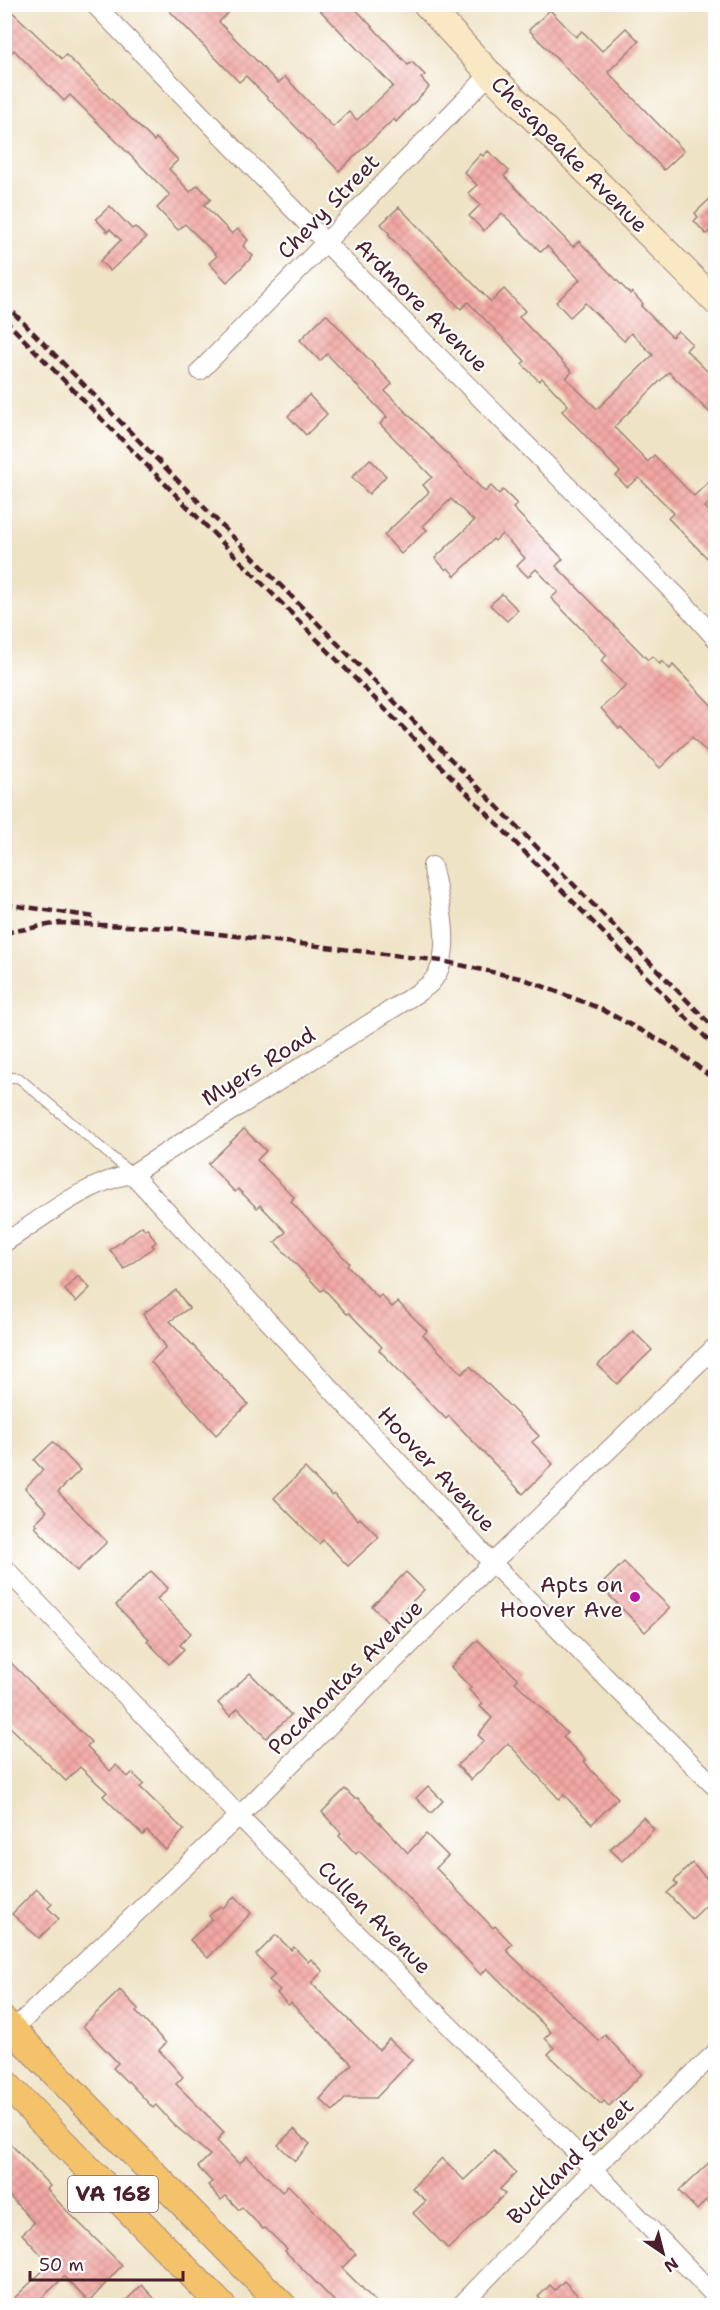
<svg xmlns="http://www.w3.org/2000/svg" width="720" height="2310" viewBox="0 0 720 2310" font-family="'Shantell Sans',sans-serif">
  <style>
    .building { fill: url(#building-cross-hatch) }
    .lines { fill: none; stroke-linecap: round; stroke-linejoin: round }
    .lane-casing { stroke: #9c8178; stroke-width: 11 }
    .street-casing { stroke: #9c8178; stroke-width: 20 }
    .secondary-casing { stroke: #9c8178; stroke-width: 28 }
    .primary-casing { stroke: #9c8178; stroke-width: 29 }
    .lane { stroke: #fff; stroke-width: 9 }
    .street { stroke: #fff; stroke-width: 18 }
    .secondary { stroke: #fae7c3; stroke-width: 26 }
    .primary { stroke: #f3c26a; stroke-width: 27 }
    .rail { stroke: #4a1f2b; stroke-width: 4.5; stroke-dasharray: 9 4.5; stroke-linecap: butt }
    .poi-dot { fill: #b5179e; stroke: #fff; stroke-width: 2 }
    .labels { text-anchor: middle; stroke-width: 4.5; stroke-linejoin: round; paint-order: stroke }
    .shield { fill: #fff; stroke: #80626b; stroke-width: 1.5 }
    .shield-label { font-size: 21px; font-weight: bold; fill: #4a1f2b }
    .street-label { font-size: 22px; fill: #4a1f2b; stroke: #fff }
    .poi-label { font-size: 22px; fill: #4a1f2b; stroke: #fff; text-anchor: end }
  </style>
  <defs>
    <pattern id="building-cross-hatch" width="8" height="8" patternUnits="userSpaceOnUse" patternTransform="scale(1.5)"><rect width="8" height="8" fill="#f2a7a3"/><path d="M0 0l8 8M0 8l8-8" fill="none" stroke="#d18f8c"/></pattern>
  </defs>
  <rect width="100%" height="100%" fill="#fff"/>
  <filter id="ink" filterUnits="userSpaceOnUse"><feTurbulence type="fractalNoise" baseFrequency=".0167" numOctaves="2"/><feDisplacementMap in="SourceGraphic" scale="12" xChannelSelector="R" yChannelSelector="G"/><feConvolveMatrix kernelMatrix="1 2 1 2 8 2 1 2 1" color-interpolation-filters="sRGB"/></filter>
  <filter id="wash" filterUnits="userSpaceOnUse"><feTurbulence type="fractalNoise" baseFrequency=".008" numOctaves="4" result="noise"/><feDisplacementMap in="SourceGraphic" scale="24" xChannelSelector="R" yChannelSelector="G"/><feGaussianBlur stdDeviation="1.35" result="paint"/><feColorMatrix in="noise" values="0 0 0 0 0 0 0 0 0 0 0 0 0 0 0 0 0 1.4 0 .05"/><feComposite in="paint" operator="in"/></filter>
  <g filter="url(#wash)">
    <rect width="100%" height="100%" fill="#efe3c6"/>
    <g id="blocks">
      <!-- building -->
      <g class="building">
        <polygon points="4,4 62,59 66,55 154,141 156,138 178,160 169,169 190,192 198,185 211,199 204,205 232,234 238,229 248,240 243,246 253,256 227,282 209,263 217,256 185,224 178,230 157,208 170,195 70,95 64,101 14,50 4,60"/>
        <polygon points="163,4 237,4 219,22 278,83 285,77 333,127 349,112 357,120 393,86 314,4 351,4 408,65 412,62 425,75 421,78 429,87 396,122 394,119 339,171 246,76 239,82"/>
        <polygon points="550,10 576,37 582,31 602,51 626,28 639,41 608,72 684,151 664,170 529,30"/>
        <polygon points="488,151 509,171 504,176 573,247 579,241 630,294 632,292 643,304 641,306 672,337 678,331 692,344 686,350 716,380 716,419 669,372 614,427 648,462 654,455 694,496 716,475 716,497 705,507 716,517 716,567 668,518 674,513 639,478 627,487 616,476 620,472 562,411 568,405 542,378 539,381 522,364 525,361 468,302 461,309 388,235 390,234 381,224 399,207 491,302 504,289 525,311 519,317 572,372 566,378 597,409 653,355 631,333 624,341 585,303 570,317 556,302 580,280 547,246 541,252 502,213 484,231 469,216 480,205 468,193 477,185 464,172 481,154 483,156"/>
        <polygon points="716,193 716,235 711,230 706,234 694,221 698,217 695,213"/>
        <polygon points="110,206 132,229 135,227 146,238 110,271 100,261 121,240 110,229 108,232 96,219"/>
        <polygon points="326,314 392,384 385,391 485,492 491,486 499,494 503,490 517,504 513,508 563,559 556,566 611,622 648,660 652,656 660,664 662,661 670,669 673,665 716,710 716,762 692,737 660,768 621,727 619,729 601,708 626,686 601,661 607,655 551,598 558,592 536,569 528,577 517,566 525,558 502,534 495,541 493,539 455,576 448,568 446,570 435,558 474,521 451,499 423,526 427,530 401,554 384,535 429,492 423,485 432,477 380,424 387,417 327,354 320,361 300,340"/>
        <polygon points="309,395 327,414 306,435 288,416"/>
        <polygon points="370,459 386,476 369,494 352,477"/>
        <polygon points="502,594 518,610 507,621 490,605"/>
        <polygon points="244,1129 266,1151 257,1160 294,1197 291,1202 349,1263 347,1265 378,1298 381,1295 392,1307 398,1302 427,1331 423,1335 462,1374 470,1366 539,1436 532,1442 553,1464 523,1494 449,1416 446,1419 379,1350 382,1347 349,1313 347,1314 324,1289 321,1291 275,1242 286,1232 260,1205 257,1208 238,1189 235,1192 208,1164"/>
        <polygon points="142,1226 145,1230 147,1228 156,1242 152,1245 154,1247 124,1269 110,1250"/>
        <polygon points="78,1276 90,1288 76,1302 65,1290"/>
        <polygon points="176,1290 189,1308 170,1321 248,1404 216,1435 151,1362 166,1347 143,1314"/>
        <polygon points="633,1331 652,1350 617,1384 598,1365"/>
        <polygon points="53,1442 80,1470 58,1492 107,1542 77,1571 35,1527 38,1525 35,1523 47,1511 25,1488 43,1470 34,1460"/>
        <polygon points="305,1468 332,1496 334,1494 358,1520 360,1518 379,1537 348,1566 323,1540 319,1544 274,1498"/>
        <polygon points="624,1562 670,1608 645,1632 600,1586"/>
        <polygon points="151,1571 168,1588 157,1599 191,1633 180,1645 184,1649 169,1664 147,1641 149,1639 116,1605"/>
        <polygon points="406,1572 424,1590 389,1624 372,1606"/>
        <polygon points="478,1640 518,1679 515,1682 567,1733 563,1737 586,1760 584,1761 590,1769 618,1798 592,1824 564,1795 559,1799 508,1743 471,1780 457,1765 484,1741 478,1735 492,1718 480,1706 483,1704 469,1690 471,1688 451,1667"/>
        <polygon points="4,1656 91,1742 87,1746 110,1771 116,1765 128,1777 132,1773 144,1784 140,1787 184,1830 166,1850 147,1831 143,1835 118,1811 103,1796 107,1792 80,1767 66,1781 4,1721"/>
        <polygon points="250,1673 291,1715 266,1738 238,1708 230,1716 218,1703"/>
        <polygon points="428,1786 443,1801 431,1813 416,1798"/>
        <polygon points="345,1789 354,1798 358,1798 374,1815 373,1816 408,1853 426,1834 448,1856 436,1868 493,1928 495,1926 512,1944 506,1950 599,2041 605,2035 642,2074 609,2106 604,2101 601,2104 548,2054 554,2048 545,2038 551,2032 487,1968 481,1975 407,1896 359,1851 356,1854 339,1836 341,1833 322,1812"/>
        <polygon points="643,1817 654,1829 622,1861 610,1849"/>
        <polygon points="692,1863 716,1888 716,1896 692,1919 667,1893 677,1884 674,1881"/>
        <polygon points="37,1889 52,1904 48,1908 59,1919 39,1938 12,1914"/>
        <polygon points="235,1896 251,1913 208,1958 190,1940 212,1919 209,1916 220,1906 223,1908"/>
        <polygon points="276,1935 291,1950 294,1947 308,1962 311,1959 323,1971 311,1983 379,2050 389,2039 412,2060 376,2098 346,2098 333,2111 320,2099 352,2064 291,2003 288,2005 277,1993 280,1990 269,1980 275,1975 256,1955"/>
        <polygon points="120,1990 138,2009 136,2012 166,2043 159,2050 183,2077 176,2084 224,2132 217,2141 239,2164 247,2156 282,2192 288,2185 356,2254 342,2268 380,2306 339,2306 285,2251 287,2249 265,2228 263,2229 242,2207 239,2210 226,2196 221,2200 208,2185 212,2182 198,2167 210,2155 173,2124 156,2105 153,2108 128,2081 127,2082 113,2068 118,2063 83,2026"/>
        <polygon points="294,2129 310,2144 295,2161 278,2145"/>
        <polygon points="4,2137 50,2186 47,2189 62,2206 122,2265 89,2302 64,2277 33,2306 6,2306 50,2264 22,2234 34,2223 4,2190"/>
        <polygon points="494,2151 516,2173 500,2189 505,2194 448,2249 413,2213 426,2201 412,2188 442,2158 464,2180"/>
        <polygon points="716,2156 716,2210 706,2200 697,2210 679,2191"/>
        <polygon points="564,2281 588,2306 538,2306 543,2301 538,2297 550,2285 555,2290"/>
        <polygon points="142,2285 161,2306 120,2306"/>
      </g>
    </g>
  </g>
  <g filter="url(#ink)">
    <use href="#blocks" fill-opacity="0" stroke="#9c8178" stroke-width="1.5"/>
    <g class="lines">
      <!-- lane casing -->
      <g class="lane-casing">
        <polyline id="lane" points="4,1077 19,1078 132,1174"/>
      </g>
      <!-- street casing -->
      <g class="street-casing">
        <g id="street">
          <polyline points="94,4 326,243 683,602 716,639"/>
          <polyline points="200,371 490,74"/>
          <polyline points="132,1174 492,1563 716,1788"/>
          <path d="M4 1243C44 1217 85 1183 132 1174L419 992C424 988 430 985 433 980 455 953 439 896 432 866"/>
          <polyline points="4,1567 239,1816 593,2169 716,2297"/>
          <polyline points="5,2037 239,1816 492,1563 716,1346"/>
          <polyline points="460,2306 593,2169 716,2052"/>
        </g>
      </g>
      <!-- secondary casing -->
      <g class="secondary-casing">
        <polyline id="secondary" points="426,4 490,74 716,302"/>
      </g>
      <!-- primary casing -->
      <g class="primary-casing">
        <g id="primary">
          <polyline points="4,2021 283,2306"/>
          <polyline points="4,2082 222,2306"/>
        </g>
      </g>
      <!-- lane -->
      <use href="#lane" class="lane"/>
      <!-- street -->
      <use href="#street" class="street"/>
      <!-- secondary -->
      <use href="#secondary" class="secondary"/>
      <!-- primary -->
      <use href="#primary" class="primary"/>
      <!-- rail -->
      <g class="rail">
        <polyline points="4,303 716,1030"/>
        <polyline points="4,319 716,1048"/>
        <polyline points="4,904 95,917"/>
        <polyline points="4,933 59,923 170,928 442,961 524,979 599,1008 674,1048 716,1081"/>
      </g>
    </g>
  </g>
  <!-- markers -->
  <circle class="poi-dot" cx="635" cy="1597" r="6"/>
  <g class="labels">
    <!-- shield labels -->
    <rect class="shield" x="68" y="2176" width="90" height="36" rx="4.5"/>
    <g class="shield-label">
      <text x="113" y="2201">VA 168</text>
    </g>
    <!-- street labels -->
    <g class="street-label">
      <text transform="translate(570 154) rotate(45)" y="8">Chesapeake Avenue</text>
      <text transform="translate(328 206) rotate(-46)" y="8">Chevy Street</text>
      <text transform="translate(422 305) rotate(45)" y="8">Ardmore Avenue</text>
      <text transform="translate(258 1066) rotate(-32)" y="8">Myers Road</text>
      <text transform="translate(437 1469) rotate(47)" y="8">Hoover Avenue</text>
      <text transform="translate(345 1677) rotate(-45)" y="8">Pocahontas Avenue</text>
      <text transform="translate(375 1917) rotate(45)" y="8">Cullen Avenue</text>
      <text transform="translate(570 2161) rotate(-45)" y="8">Buckland Street</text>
    </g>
    <!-- poi labels -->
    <g class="poi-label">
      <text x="623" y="1592">Apts on<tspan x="623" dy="25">Hoover Ave</tspan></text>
    </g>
  </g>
  <!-- margin -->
  <rect width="720" height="2310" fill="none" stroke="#fff" stroke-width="24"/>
  <!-- north arrow -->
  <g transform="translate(663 2253) rotate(145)" stroke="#ffffff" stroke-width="4.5" paint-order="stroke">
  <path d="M0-4.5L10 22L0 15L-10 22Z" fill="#4a1f2b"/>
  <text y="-9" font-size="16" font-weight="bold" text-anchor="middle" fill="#4a1f2b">N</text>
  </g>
  <!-- scale -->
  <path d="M30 2271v9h153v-9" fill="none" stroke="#4a1f2b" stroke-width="3"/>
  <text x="39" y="2271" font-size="18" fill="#4a1f2b" stroke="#ffffff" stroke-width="4.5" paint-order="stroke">50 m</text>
</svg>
